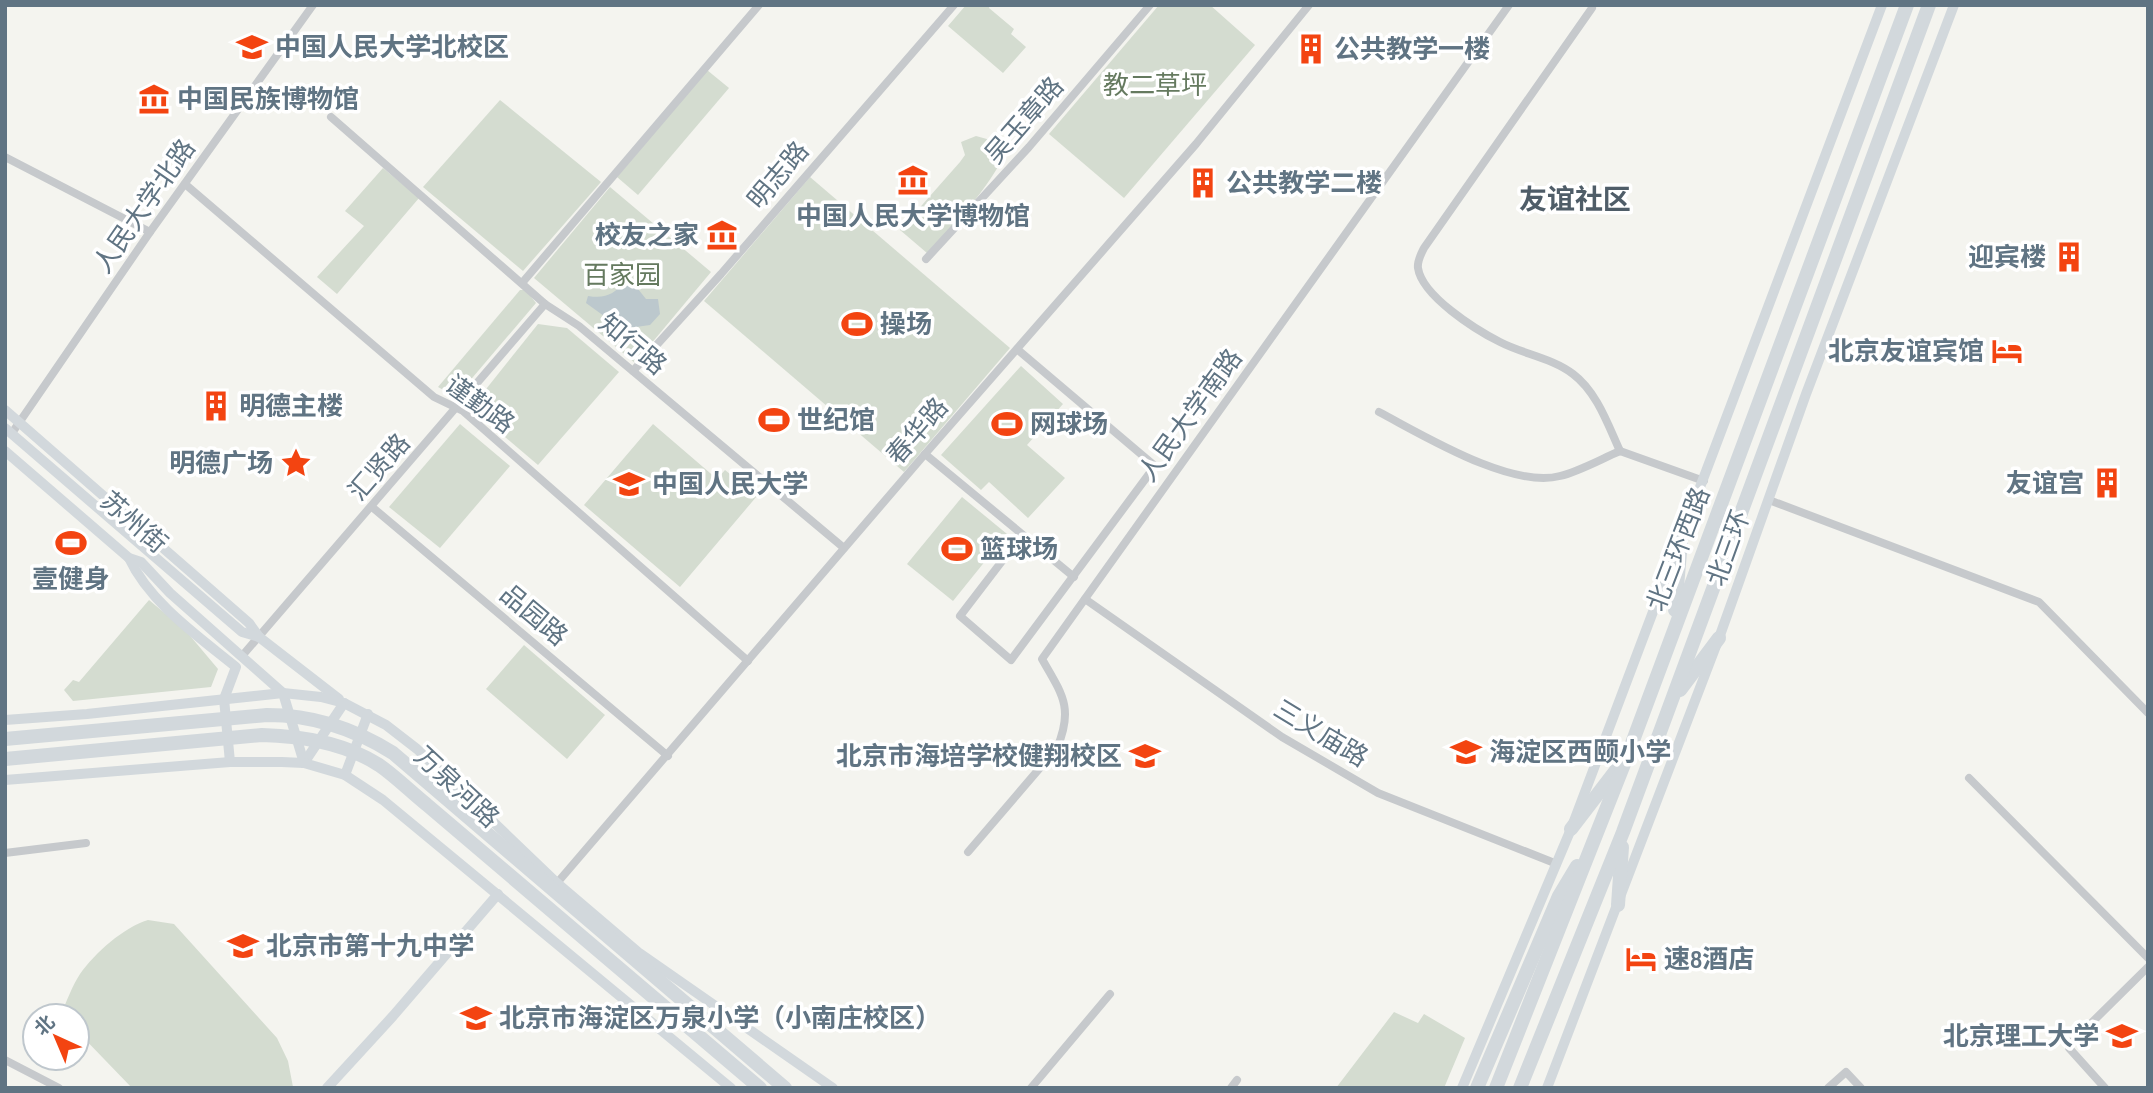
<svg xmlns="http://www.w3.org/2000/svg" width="2153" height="1093" viewBox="0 0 2153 1093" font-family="'Sofia Sans Condensed','Noto Sans SC',sans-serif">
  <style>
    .green { fill: #d4dcd0 }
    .water { fill: #bcc8cd }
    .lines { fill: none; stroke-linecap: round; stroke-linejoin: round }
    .street { stroke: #c6c9cc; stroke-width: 8 }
    .secondary { stroke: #d2d8dc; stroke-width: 10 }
    .highway { stroke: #d2d8dc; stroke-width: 14 }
    .labels { text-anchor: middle; stroke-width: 7; stroke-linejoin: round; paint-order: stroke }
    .poi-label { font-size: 26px; font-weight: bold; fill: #607483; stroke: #fff; text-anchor: start }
    .park-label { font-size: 26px; fill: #657a5f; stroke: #fff }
    .street-label { font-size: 26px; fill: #607483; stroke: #fff }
    .neighbourhood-label { font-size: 28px; font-weight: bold; fill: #4f5d68; stroke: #fff }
  </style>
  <rect width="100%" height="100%" fill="#f4f4ef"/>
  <!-- green -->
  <g class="green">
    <polygon points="966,5 990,5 989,8 1014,29 1011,34 1026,47 1003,73 948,26"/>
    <polygon points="1159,5 1210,5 1255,45 1124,198 1049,134"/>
    <polygon points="707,70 729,88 638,195 617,177"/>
    <polygon points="500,100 601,182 523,271 423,187"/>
    <path d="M976 136 994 141 1006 152C987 191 957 221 927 253L900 230 960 162 965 155 961 142Z"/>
    <polygon points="383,168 419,198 337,294 317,277 364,226 345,211"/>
    <polygon points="810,177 1010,348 904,472 704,301"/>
    <polygon points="610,187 711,272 635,363 534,278"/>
    <polygon points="520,290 526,290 536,303 456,397 438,387"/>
    <polygon points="538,324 567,328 619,372 538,465 471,408"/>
    <polygon points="1021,366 1063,404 1027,445 1065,478 1028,518 989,482 981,490 941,455"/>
    <polygon points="460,424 510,466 440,548 389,507"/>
    <polygon points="653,424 717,479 725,470 757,496 680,587 584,505"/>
    <polygon points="962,497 1007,534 953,601 907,564"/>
    <polygon points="149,600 186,631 218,669 211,687 73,701 64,690 73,680 79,682"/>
    <polygon points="524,645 605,715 567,759 486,689"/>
    <path d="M148 920 174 924 277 1038 288 1061 293 1087 132 1088 77 1031V1016L61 1014C67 1001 72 986 80 974 95 953 124 927 148 920Z"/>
    <polygon points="1394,1012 1418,1023 1424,1014 1465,1038 1444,1088 1336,1088"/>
  </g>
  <!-- water -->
  <path class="water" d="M625 281 638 289 646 299H658L660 314 650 325 622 329 586 303 588 296C606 299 614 294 625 281Z"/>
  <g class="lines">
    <!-- street -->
    <g class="street">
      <path d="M1592 8 1424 248C1421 254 1417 261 1418 268 1422 296 1476 330 1500 342 1523 354 1552 358 1573 374 1597 392 1608 425 1620 451"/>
      <polyline points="331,117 545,304 579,326 844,548"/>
      <polyline points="5,157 150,232"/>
      <polyline points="185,184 434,397 463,411 748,661"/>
      <polyline points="926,259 1029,147 1150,5"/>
      <polyline points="522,283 759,5"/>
      <polyline points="1017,349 1155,466 1011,660 960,616 1022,535"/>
      <polyline points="633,371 721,274 954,5"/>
      <path d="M1379 412C1423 435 1511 489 1560 476 1580 471 1601 459 1620 451L1704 481"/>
      <polyline points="12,433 150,232 313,5"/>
      <polyline points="925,454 1074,577"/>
      <polyline points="1769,500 2039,602 2148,713"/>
      <polyline points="372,507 668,756"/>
      <polyline points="1085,599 1282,737 1378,793 1557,864"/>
      <polyline points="242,656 545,304"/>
      <polyline points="1969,778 2148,958"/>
      <path d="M968 852 1057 748C1074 708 1062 694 1042 659L1509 5"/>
      <polyline points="5,853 86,843"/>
      <polyline points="557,883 925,454 1196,144 1309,5"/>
      <polyline points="5,1060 59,1088"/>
      <polyline points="1031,1088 1110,994"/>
      <polyline points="1231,1088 1237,1080"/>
      <polyline points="1828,1088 1846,1072 1861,1088"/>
      <polyline points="2105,1088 2069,1048 2069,1045 2148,967"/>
    </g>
    <!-- secondary -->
    <g class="secondary">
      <polyline points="5,410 249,623 259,637"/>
      <polyline points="5,428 242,632 259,637 339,699"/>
      <polyline points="5,451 129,558 141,562 170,593 283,693 304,763"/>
      <path d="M129 558C150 603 198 636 236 667L224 699 230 762"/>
      <polyline points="5,720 87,714 283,693 321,697 344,703 386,725 417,749 557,883 638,952 833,1088"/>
      <polyline points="304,763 344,703"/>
      <polyline points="345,775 368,714"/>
      <polyline points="5,780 230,762 282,762 304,763 345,775 383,800 731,1088"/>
      <polyline points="327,1088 393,1016 498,894"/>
      <polyline points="1462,1088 1571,829 1882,5"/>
      <polyline points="1547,1088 1719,638 1806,394 1954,5"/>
    </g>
    <!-- highway -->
    <g class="highway">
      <polyline points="1675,610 1681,541"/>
      <polyline points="1680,690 1719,638"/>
      <path d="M5 739 267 715C313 715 355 729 393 753L785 1088"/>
      <path d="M5 759 262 735C301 736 345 743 379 765 395 776 410 791 426 804L760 1088"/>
      <polyline points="1571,829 1617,769"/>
      <polyline points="1618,905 1622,847"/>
      <polyline points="1477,1088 1559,896 1577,866"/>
      <polyline points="1496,1088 1628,754 1907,5"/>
      <polyline points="1520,1088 1623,832 1929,5"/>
    </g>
  </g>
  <!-- icons -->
  <defs>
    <g id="university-bare" transform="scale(2.415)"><path d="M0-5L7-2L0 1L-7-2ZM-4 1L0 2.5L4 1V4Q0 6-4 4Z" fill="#f34411" stroke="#fff" stroke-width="2.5" paint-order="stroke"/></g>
    <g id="building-bare" transform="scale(2.415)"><path d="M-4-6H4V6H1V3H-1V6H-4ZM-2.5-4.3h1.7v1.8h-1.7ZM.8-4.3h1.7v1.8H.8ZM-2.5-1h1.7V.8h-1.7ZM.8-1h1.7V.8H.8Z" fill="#f34411" stroke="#fff" stroke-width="2.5" paint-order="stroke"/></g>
    <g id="museum-bare" transform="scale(2.415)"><path d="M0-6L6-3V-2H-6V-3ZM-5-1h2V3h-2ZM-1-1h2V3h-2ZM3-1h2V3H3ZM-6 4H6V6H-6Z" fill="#f34411" stroke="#fff" stroke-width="2.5" paint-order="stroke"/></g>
    <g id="stadium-bare" transform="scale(2.415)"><path d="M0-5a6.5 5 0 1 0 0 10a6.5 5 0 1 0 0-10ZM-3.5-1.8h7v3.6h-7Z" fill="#f34411" stroke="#fff" stroke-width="2.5" paint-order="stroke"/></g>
    <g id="hotel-bare" transform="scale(2.415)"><path d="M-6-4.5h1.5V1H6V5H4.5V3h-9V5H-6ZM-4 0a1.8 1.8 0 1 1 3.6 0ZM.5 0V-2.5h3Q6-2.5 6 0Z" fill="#f34411" stroke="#fff" stroke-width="2.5" paint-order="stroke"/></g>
    <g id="sight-bare" transform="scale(2.415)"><path d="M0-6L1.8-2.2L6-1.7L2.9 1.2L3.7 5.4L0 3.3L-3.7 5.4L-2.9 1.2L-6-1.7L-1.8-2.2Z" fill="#f34411" stroke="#fff" stroke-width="2.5" paint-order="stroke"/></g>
    <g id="school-bare" transform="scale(2.415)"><path d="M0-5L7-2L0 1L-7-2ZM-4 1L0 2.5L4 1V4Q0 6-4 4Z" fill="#f34411" stroke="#fff" stroke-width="2.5" paint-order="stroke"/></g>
  </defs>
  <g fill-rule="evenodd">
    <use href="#university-bare" x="252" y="47"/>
    <use href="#building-bare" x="1311" y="49"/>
    <use href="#museum-bare" x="154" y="99"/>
    <use href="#museum-bare" x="913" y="180"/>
    <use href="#building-bare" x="1203" y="183"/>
    <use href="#museum-bare" x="722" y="235"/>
    <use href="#building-bare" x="2069" y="257"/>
    <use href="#stadium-bare" x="857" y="324"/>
    <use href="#hotel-bare" x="2007" y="351"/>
    <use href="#building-bare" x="216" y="406"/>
    <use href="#stadium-bare" x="774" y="420"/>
    <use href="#stadium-bare" x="1007" y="424"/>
    <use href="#sight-bare" x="296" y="463"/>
    <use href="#building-bare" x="2107" y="483"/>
    <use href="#university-bare" x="629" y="484"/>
    <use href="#stadium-bare" x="71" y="543"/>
    <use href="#stadium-bare" x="957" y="549"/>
    <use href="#school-bare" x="1466" y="752"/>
    <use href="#school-bare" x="1145" y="756"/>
    <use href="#school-bare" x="243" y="946"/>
    <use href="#hotel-bare" x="1641" y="959"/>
    <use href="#school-bare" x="476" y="1018"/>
    <use href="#university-bare" x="2122" y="1036"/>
  </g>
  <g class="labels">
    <!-- poi labels -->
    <g class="poi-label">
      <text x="275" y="56">中国人民大学北校区</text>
      <text x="1334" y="58">公共教学一楼</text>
      <text x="177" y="108">中国民族博物馆</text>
      <text x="1226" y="192">公共教学二楼</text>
      <text x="913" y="225" text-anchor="middle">中国人民大学博物馆</text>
      <text x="699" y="244" text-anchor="end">校友之家</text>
      <text x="2046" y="266" text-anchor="end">迎宾楼</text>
      <text x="880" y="333">操场</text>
      <text x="1984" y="360" text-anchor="end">北京友谊宾馆</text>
      <text x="239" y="415">明德主楼</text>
      <text x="797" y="429">世纪馆</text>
      <text x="1030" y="433">网球场</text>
      <text x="273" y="472" text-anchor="end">明德广场</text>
      <text x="2084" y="492" text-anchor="end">友谊宫</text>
      <text x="652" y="493">中国人民大学</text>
      <text x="980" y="558">篮球场</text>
      <text x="71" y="588" text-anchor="middle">壹健身</text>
      <text x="1489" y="761">海淀区西颐小学</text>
      <text x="1122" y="765" text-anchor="end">北京市海培学校健翔校区</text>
      <text x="266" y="955">北京市第十九中学</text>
      <text x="1664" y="968">速8酒店</text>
      <text x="499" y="1027">北京市海淀区万泉小学（小南庄校区）</text>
      <text x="2099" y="1045" text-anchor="end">北京理工大学</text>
    </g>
    <!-- park labels -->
    <g class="park-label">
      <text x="1155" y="94">教二草坪</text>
      <text x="622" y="284">百家园</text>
    </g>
    <!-- street labels -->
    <g class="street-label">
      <text transform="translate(1024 120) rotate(-49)" y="9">吴玉章路</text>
      <text transform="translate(778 175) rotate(-50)" y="9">明志路</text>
      <text transform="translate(144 206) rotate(-55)" y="9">人民大学北路</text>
      <text transform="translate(633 344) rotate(40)" y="9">知行路</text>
      <text transform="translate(480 404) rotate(36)" y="9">谨勤路</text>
      <text transform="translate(1190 415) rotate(-54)" y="9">人民大学南路</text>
      <text transform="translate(917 431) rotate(-49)" y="9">春华路</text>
      <text transform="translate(379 467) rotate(-49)" y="9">汇贤路</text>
      <text transform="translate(134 522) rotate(41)" y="9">苏州街</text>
      <text transform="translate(1728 548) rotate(-70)" y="9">北三环</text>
      <text transform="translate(1678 549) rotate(-69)" y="9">北三环西路</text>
      <text transform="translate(534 615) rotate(40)" y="9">品园路</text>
      <text transform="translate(1321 733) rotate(31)" y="9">三义庙路</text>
      <text transform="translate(457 787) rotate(43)" y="9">万泉河路</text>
    </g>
    <!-- neighbourhood labels -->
    <g class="neighbourhood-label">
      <text x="1575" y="209">友谊社区</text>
    </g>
  </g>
  <!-- border -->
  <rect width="2153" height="1093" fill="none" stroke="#607483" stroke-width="14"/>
  <!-- north arrow -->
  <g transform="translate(56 1037) rotate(316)"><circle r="33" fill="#ffffff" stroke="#bfc7cd" stroke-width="2"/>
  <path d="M0-5L12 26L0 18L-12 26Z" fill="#f34411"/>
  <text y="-10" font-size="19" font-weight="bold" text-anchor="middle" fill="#607483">北</text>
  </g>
</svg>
